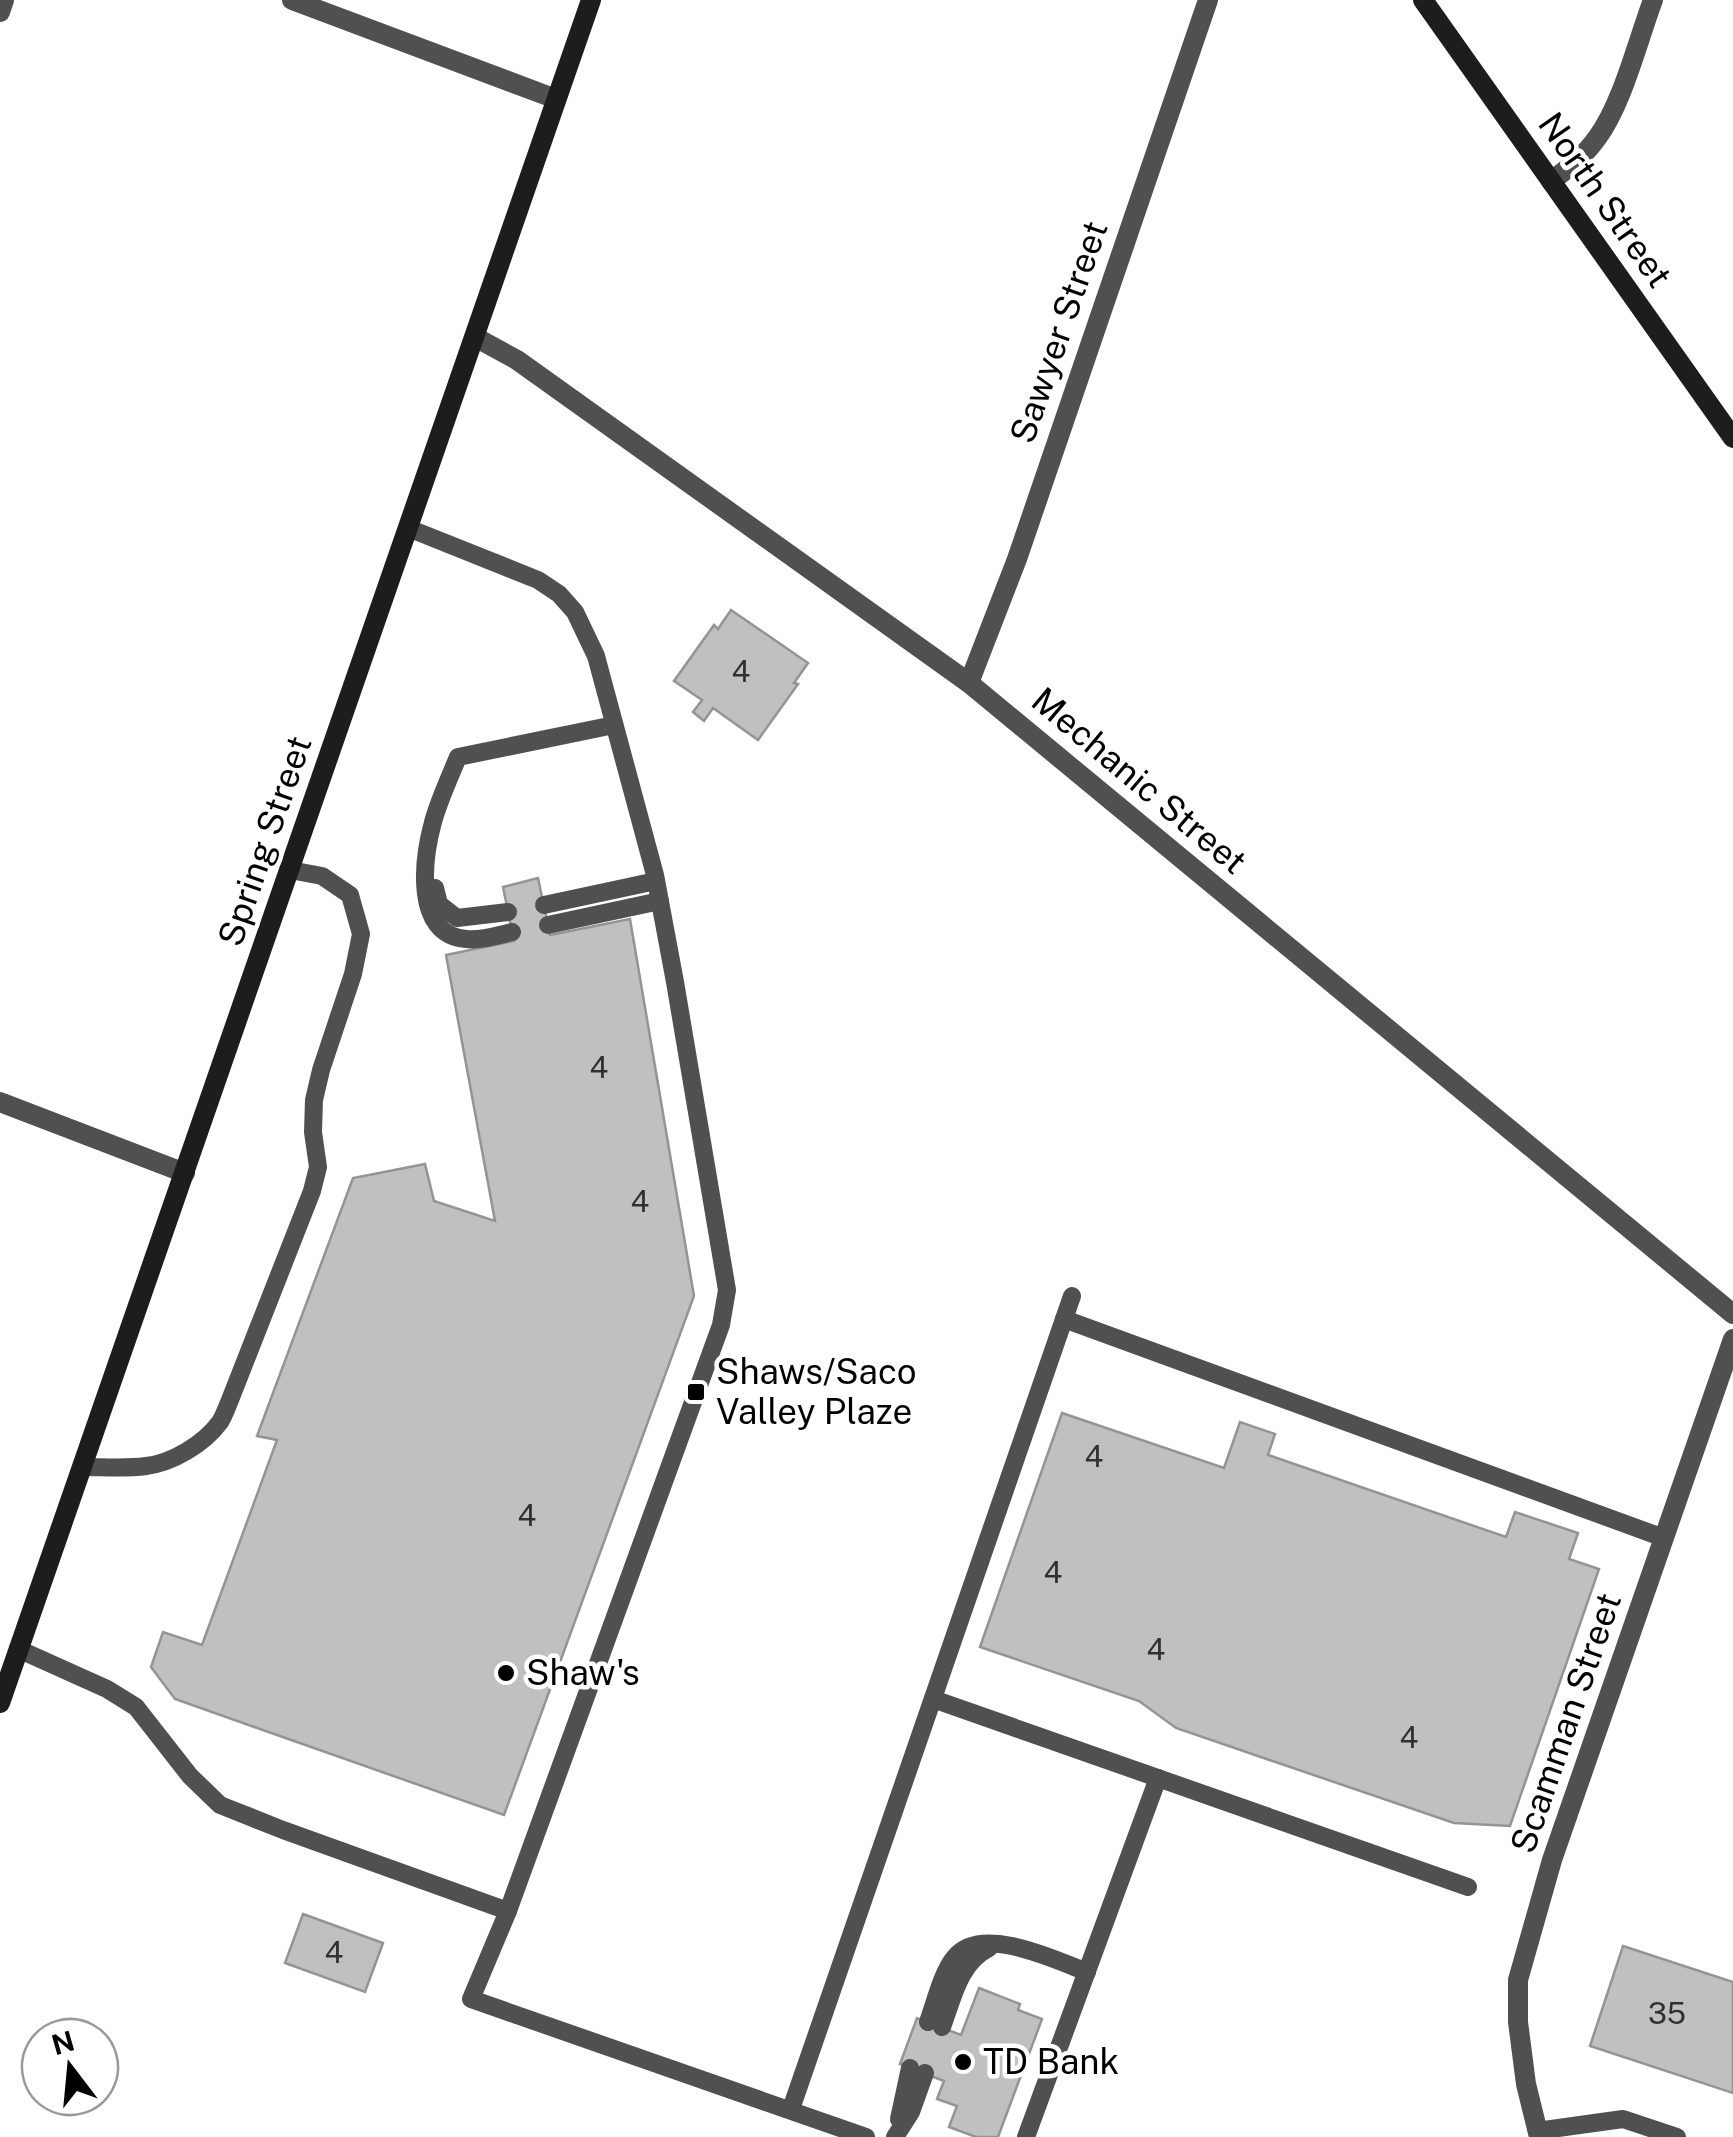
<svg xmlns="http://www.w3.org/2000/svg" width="1733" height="2137" viewBox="0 0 1733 2137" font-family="'Public Sans',sans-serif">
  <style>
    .building { fill: #c0c0c0; stroke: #949494; stroke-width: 2.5 }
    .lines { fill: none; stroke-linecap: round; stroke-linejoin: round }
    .lane { stroke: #505050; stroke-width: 18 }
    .street { stroke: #505050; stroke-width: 20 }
    .secondary { stroke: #1d1d1d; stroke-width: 20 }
    .poi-dot { fill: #000; stroke: #fff; stroke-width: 4 }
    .labels { text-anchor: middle; stroke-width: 9; stroke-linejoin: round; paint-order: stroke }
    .number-label { font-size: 30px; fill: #303030 }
    .street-label { font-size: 35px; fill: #000; stroke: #fff }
    .poi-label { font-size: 35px; fill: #000; stroke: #fff; text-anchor: start }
  </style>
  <rect width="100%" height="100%" fill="#fff"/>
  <!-- building -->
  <g class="building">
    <polygon points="731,610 808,663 794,683 798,684 758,740 713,708 704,721 693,712 702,700 674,681 714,625 718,629"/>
    <polygon points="538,878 550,935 630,919 694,1296 504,1815 175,1699 151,1667 163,1632 202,1645 277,1440 257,1436 353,1178 425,1164 434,1201 495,1221 446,955 514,941 503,887"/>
    <polygon points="1062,1413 1224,1468 1240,1422 1275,1434 1268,1455 1506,1537 1515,1512 1578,1533 1569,1559 1599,1569 1510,1826 1454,1823 1176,1728 1139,1701 980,1647"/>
    <polygon points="303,1914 383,1943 365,1992 285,1963"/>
    <polygon points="1623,1946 1733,1982 1733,2093 1590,2046"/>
    <polygon points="979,1988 1020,2004 1018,2010 1042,2019 998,2137 976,2137 949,2127 957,2106 937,2099 944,2081 900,2064 917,2018 961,2035"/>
  </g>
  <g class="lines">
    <!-- lane -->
    <g class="lane">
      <polyline points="408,528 538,580 559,594 575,612 596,656 655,875 675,982 727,1290 721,1325 508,1911 471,1999 866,2137"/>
      <polyline points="435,888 439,904 457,918 508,912"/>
      <polyline points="544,905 656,881"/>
      <polyline points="548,925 660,901"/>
      <path d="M512 932C498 935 481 941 466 939 413 935 423 859 433 822 439 800 449 779 458 757L614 725"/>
      <polyline points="1064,1319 1664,1538"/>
      <path d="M82 1467C103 1467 125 1469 146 1466 172 1463 204 1444 220 1422 224 1416 227 1407 230 1400L312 1191 318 1167 313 1132 314 1100 321 1070 353 974 361 934 350 895 322 876 290 870"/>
      <polyline points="18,1649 107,1689 136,1707 190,1776 220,1805 283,1830 508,1911"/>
      <polyline points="933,1699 1468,1887"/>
      <path d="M928 2022C935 2003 942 1972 955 1957 981 1924 1056 1960 1087 1972"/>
      <path d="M942 2027C953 1998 959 1963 989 1948"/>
      <polyline points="791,2109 1072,1296"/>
      <polyline points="899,2119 910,2068"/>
      <polyline points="1537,2131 1623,2119 1677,2137"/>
      <polyline points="895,2137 911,2112 925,2073"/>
      <polyline points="1026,2137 1158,1778"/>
    </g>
    <!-- street -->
    <g class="street">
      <polyline points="292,0 556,99"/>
      <polyline points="0,12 4,0"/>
      <path d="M1551 181C1568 169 1585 155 1597 138 1622 105 1638 40 1653 0"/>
      <polyline points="475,337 517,360 969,683 1733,1314"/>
      <polyline points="969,683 1017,559 1208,0"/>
      <polyline points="0,1102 185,1173"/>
      <polyline points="1539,2137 1526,2084 1518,2022 1518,1980 1552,1860 1733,1339"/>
    </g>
    <!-- secondary -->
    <g class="secondary">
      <polyline points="1423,0 1733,438"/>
      <polyline points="0,1703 591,0"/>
    </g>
  </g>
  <!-- markers -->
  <g class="poi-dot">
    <rect x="686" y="1382" width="20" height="20" rx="5"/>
    <circle cx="506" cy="1673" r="10"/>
    <circle cx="963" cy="2062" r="10"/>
  </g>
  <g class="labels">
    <!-- number labels -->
    <g class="number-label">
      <text x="741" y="682">4</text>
      <text x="599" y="1078">4</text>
      <text x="640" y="1212">4</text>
      <text x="1094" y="1467">4</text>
      <text x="527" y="1526">4</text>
      <text x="1053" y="1583">4</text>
      <text x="1156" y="1660">4</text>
      <text x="1409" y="1748">4</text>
      <text x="334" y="1963">4</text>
      <text x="1667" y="2024">35</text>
    </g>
    <!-- street labels -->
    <g class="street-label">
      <text transform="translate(1605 200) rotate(55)" y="12">North Street</text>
      <text transform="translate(1059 332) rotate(-71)" y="12">Sawyer Street</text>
      <text transform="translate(1139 781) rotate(40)" y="12">Mechanic Street</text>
      <text transform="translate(265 841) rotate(-71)" y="12">Spring Street</text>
      <text transform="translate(1566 1723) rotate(-71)" y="12">Scamman Street</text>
    </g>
    <!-- poi labels -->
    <g class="poi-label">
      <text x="716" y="1384">Shaws/Saco<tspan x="716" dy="40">Valley Plaze</tspan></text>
      <text x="526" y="1685">Shaw's</text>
      <text x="983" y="2074">TD Bank</text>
    </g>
  </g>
  <!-- north arrow -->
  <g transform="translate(70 2067) rotate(344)"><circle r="48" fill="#ffffff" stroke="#999999" stroke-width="2.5"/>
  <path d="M0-8L18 38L0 25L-18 38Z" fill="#000000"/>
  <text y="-15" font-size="28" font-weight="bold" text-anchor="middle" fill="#000000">N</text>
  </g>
</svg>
